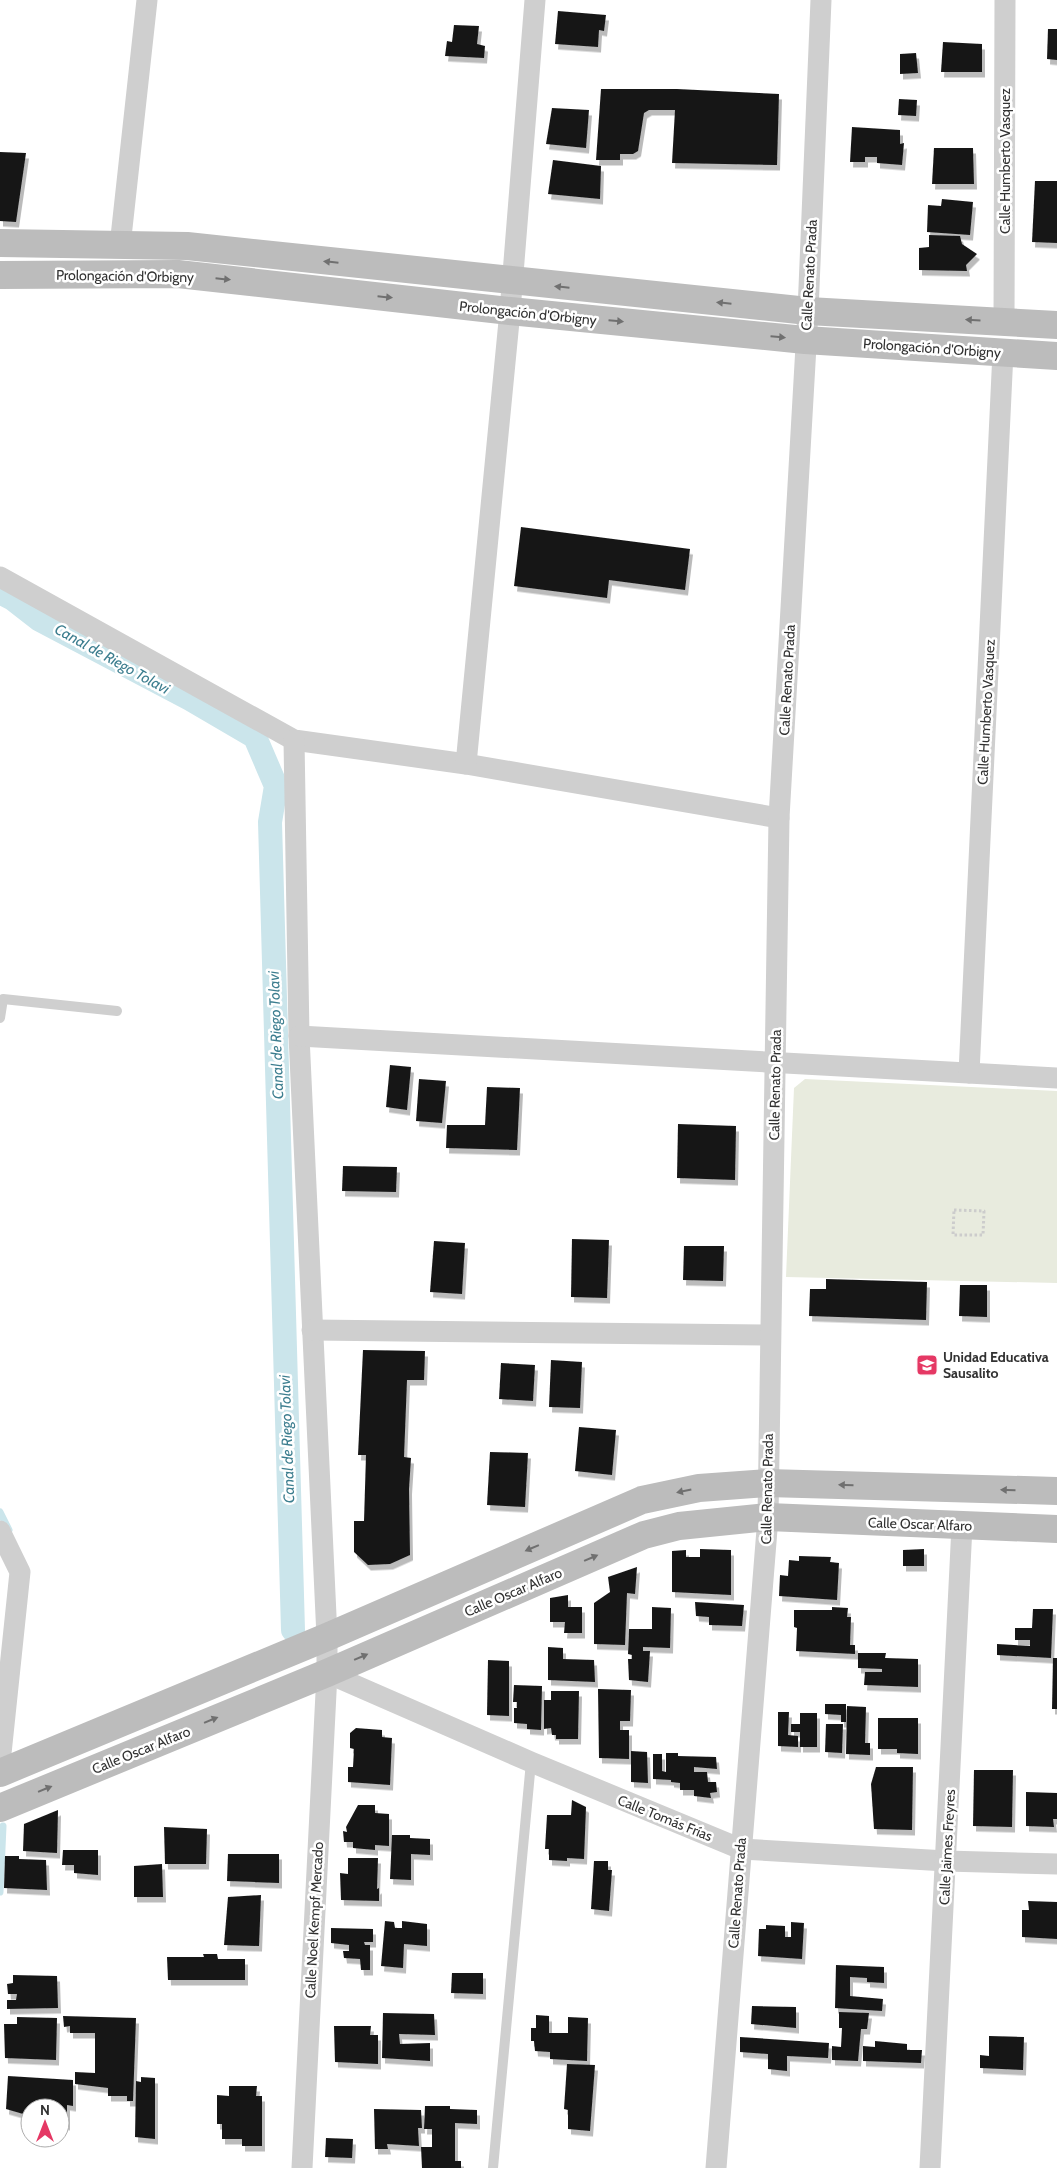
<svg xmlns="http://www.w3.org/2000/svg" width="1057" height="2168" viewBox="0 0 1057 2168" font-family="Cabin,sans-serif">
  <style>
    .green { fill: #e8ebde }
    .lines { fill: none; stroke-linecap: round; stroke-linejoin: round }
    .stream { stroke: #cbe5eb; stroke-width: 7 }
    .canal { stroke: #cbe5eb; stroke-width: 24 }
    .building { fill: #191919; filter: url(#shadow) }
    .path { stroke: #ccc; stroke-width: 3; stroke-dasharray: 2.5 2.5; stroke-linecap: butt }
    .lane { stroke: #cfcfcf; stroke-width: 10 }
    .street { stroke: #cfcfcf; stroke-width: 21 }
    .secondary { stroke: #bcbcbc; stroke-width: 28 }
    .oneway { fill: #707070 }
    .labels { text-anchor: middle; stroke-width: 5; stroke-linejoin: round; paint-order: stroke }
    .street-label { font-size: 14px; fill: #323232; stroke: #fff }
    .poi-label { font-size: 14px; font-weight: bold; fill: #323232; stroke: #fff; text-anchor: start }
    .water-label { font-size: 15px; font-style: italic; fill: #3d7e8f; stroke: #fff }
  </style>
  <defs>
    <filter id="shadow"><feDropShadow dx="3" dy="5.5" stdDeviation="0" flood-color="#0004"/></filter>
  </defs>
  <rect width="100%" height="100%" fill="#fff"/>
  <!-- green -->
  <polygon class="green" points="805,1079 1057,1091 1057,1283 786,1277 794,1088"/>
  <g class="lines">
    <!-- stream -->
    <g class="stream">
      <polyline points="0,1512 9,1530"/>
      <polyline points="0,1892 3,1826"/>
    </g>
    <!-- canal -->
    <polyline class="canal" points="0,592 13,599 40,620 190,699 255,737 276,786 270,822 293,1630"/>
  </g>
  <!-- building -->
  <g class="building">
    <polygon points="558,11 606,15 604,31 599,30 598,47 555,44"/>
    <polygon points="454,25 479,26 477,44 485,46 484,58 445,56 447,41 452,42"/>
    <polygon points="1048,29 1057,29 1057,60 1047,59"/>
    <polygon points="943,42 982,44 982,72 941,72"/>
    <polygon points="916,53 918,73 900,74 900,54"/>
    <polygon points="601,89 677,89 779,94 777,165 672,163 675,110 649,110 644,113 638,151 633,154 620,154 620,160 596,160"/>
    <polygon points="899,99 917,100 916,116 898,115"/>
    <polygon points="552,108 589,110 586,148 546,144"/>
    <polygon points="852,127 900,130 900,144 904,143 902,165 877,163 877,157 865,157 865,162 850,162"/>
    <polygon points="934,148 973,148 974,184 932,184"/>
    <polygon points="0,152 26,153 16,222 0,221"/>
    <polygon points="553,160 601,166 600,199 548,194"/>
    <polygon points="1035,181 1057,181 1057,243 1032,242"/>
    <polygon points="942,199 973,202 970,235 927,232 928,205 941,206"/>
    <polygon points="929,235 960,236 962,244 977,254 966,265 967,271 919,270 919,248 929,247"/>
    <polygon points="521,527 690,549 685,590 609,580 607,598 514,586"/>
    <polygon points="390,1065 411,1067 407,1110 386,1107"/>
    <polygon points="419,1079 446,1081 442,1123 416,1121"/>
    <polygon points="487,1087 520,1088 517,1150 446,1148 447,1125 485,1125"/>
    <polygon points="678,1124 736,1126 735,1180 677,1178"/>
    <polygon points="343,1166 397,1167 396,1192 342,1191"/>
    <polygon points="572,1239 609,1240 607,1298 571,1297"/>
    <polygon points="434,1241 465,1243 462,1294 430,1292"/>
    <polygon points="684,1246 724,1246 723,1281 683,1280"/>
    <polygon points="826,1279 927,1282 926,1320 809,1316 810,1289 826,1289"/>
    <polygon points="960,1285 987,1285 987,1317 959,1316"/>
    <polygon points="363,1350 425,1351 424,1380 407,1380 404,1457 411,1458 409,1489 410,1555 390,1564 368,1565 354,1552 354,1521 364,1521 366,1455 358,1455"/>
    <polygon points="551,1360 582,1362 580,1408 549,1407"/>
    <polygon points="501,1363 535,1365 533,1401 499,1399"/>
    <polygon points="579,1427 616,1430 612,1475 575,1471"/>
    <polygon points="490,1452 528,1453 525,1507 487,1505"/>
    <polygon points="700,1549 731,1550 731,1595 672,1592 672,1551 686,1550 686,1557 700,1557"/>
    <polygon points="924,1549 924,1566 903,1566 903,1550"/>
    <polygon points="799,1556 831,1557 830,1562 839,1563 837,1600 779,1596 780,1575 788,1576 789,1560 799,1561"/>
    <polygon points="637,1567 635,1594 627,1593 625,1645 594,1644 594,1603 610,1592 608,1577"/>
    <polygon points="568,1595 568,1607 582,1607 582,1633 564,1633 565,1622 550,1622 550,1598"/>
    <polygon points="695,1602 744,1605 742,1626 709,1625 709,1617 696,1616"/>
    <polygon points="652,1607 671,1608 670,1648 643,1647 643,1651 650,1651 648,1682 629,1680 628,1659 632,1659 632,1655 628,1654 629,1629 652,1629"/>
    <polygon points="832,1607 848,1608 847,1617 851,1617 850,1645 855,1645 855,1654 796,1651 797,1628 794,1627 794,1610 832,1610"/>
    <polygon points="1033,1609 1053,1609 1051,1658 997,1655 997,1644 1030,1646 1030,1640 1015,1640 1015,1628 1032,1628"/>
    <polygon points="548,1647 563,1648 563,1659 594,1660 595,1682 548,1680"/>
    <polygon points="858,1653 886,1653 885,1658 918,1659 918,1687 864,1685 865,1672 882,1672 882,1669 858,1668"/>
    <polygon points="1053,1658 1057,1658 1057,1709 1052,1709"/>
    <polygon points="488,1660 509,1661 509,1716 487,1715"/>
    <polygon points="514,1685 542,1686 541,1730 527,1729 527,1724 514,1723 514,1708 517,1708 517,1702 513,1702"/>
    <polygon points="598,1689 631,1690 630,1721 620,1721 620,1730 629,1730 629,1759 599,1758"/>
    <polygon points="551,1691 579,1691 578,1739 556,1739 556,1735 552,1735 551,1728 544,1729 544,1700 551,1700"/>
    <polygon points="825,1704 846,1704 846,1722 841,1722 841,1715 825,1714"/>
    <polygon points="847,1706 866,1707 865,1743 870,1743 870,1755 846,1754"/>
    <polygon points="778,1712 789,1712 788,1735 798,1736 798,1747 778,1746"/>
    <polygon points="800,1713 817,1713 817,1747 800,1747 800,1732 791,1732 791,1724 800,1724"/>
    <polygon points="878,1718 918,1718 918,1754 897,1753 897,1749 878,1749"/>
    <polygon points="826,1724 843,1724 842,1753 825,1752"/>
    <polygon points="356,1728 382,1730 382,1737 392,1738 390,1785 348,1782 348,1767 353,1767 354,1749 350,1748 350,1733"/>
    <polygon points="631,1751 647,1752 648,1783 631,1782"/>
    <polygon points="666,1753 678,1753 678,1756 716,1757 717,1769 694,1767 694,1772 707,1772 708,1782 716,1782 717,1792 710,1793 711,1798 694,1796 694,1790 680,1790 680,1783 671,1782 671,1780 653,1779 653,1754 662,1754 662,1771 666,1772"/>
    <polygon points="876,1767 913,1767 912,1830 874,1829 871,1784"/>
    <polygon points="974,1770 1013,1770 1012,1827 973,1826"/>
    <polygon points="1026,1792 1057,1793 1057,1819 1053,1819 1054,1827 1026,1826"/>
    <polygon points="572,1800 586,1807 584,1859 567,1858 567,1861 549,1860 549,1849 545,1849 547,1815 571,1815"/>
    <polygon points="358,1805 375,1805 375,1813 389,1814 389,1846 375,1845 375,1850 353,1848 353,1842 344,1842 343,1831 347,1832 346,1827"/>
    <polygon points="58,1810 57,1853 23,1851 24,1824"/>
    <polygon points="164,1827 207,1829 206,1864 165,1864"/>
    <polygon points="392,1835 410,1835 410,1838 430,1839 430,1855 411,1854 411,1880 390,1879"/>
    <polygon points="63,1850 98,1850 98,1875 74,1873 74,1865 62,1865"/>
    <polygon points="228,1854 279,1854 279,1883 227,1881"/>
    <polygon points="5,1856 19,1856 19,1859 46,1860 47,1890 4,1888"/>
    <polygon points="348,1858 378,1858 377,1889 379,1888 379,1901 341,1900 340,1873 348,1874"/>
    <polygon points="594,1861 608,1861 608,1870 612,1870 609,1911 591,1909"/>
    <polygon points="162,1864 163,1897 134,1897 134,1866"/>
    <polygon points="261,1895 259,1946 224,1945 228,1897"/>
    <polygon points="1028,1901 1057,1902 1057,1939 1022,1937 1022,1910 1029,1910"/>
    <polygon points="385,1921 394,1922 395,1928 402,1928 402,1921 427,1924 427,1946 404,1944 403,1968 381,1966"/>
    <polygon points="791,1922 804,1923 802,1959 758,1956 759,1929 766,1929 766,1925 785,1926 785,1937 791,1937"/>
    <polygon points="331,1928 373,1929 373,1942 364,1942 365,1945 370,1945 370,1970 361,1970 360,1959 344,1958 343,1951 349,1951 349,1945 331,1943"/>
    <polygon points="203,1954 217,1954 218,1959 245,1959 245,1980 168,1980 167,1957 204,1957"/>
    <polygon points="836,1965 884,1967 884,1983 867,1982 867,1978 850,1977 850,1996 883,1999 882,2011 835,2008"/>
    <polygon points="452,1973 483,1973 483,1994 451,1993"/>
    <polygon points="13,1975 57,1976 58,2008 7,2009 7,2000 16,2000 17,1994 8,1994 7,1984 13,1983"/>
    <polygon points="752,2006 796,2007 796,2028 751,2024"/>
    <polygon points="839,2012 869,2013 867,2029 861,2029 858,2061 832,2060 832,2046 841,2047 842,2028 839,2028"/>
    <polygon points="383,2013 434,2014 435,2035 399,2034 400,2044 430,2043 430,2061 382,2058"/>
    <polygon points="536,2015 549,2016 549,2033 568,2033 568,2017 588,2018 587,2061 550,2059 550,2052 535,2051 534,2041 531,2041 531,2028 536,2028"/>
    <polygon points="63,2016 136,2018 133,2101 127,2101 127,2096 108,2096 108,2088 75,2084 75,2072 95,2073 95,2033 70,2033 70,2026 64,2027"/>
    <polygon points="17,2017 57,2018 56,2060 5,2058 4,2024 17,2024"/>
    <polygon points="334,2026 371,2026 370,2035 378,2035 378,2064 335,2062"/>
    <polygon points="989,2036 1024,2037 1023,2070 980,2068 980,2055 989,2056"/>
    <polygon points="740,2037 829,2043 828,2058 787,2056 787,2071 768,2069 768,2054 740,2052"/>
    <polygon points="875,2041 907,2044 907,2050 922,2050 921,2063 863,2061 863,2046 875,2047"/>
    <polygon points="567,2064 595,2065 590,2131 568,2129 568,2110 564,2109"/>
    <polygon points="8,2076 73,2080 73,2106 67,2105 67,2125 60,2123 60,2108 30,2108 30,2116 6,2109"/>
    <polygon points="141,2077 155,2078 155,2139 135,2137 136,2081 141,2082"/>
    <polygon points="229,2086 257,2086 256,2096 262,2096 262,2146 242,2146 242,2139 222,2139 222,2124 217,2124 217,2095 229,2096"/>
    <polygon points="425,2106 450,2106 450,2109 477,2110 477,2124 455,2123 455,2161 461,2161 461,2168 422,2168 421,2147 432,2147 432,2129 424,2129"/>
    <polygon points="374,2109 421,2110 422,2128 418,2128 419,2146 387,2144 388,2149 375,2149"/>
    <polygon points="326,2138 353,2139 352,2158 325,2157"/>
  </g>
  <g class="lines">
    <!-- path -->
    <polygon class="path" points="954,1210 984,1211 983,1235 953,1235"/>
    <!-- lane -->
    <g class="lane">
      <polyline points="0,1018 3,999 117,1011"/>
      <polyline points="493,2168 531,1762"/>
    </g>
    <!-- street -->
    <g class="street">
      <polyline points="120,246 147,0"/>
      <polyline points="1004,322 1005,0"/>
      <polyline points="0,577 294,740 466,764 779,818"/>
      <polyline points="294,740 299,1036 327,1637 327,1673 302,2168"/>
      <polyline points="466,764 510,311 535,0"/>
      <polyline points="299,1036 1057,1078"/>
      <polyline points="969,1073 1003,352"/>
      <polyline points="312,1330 769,1335"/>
      <polyline points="0,1531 20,1572 0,1763"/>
      <polyline points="327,1673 531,1762 741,1849 946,1861 1057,1864"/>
      <polyline points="716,2168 768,1517 779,818 808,311 821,0"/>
      <polyline points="930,2168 962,1526"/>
    </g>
    <!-- secondary -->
    <g class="secondary">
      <polyline points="0,243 187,246 808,311 1057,325"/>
      <polyline points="0,275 178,274 510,311 805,340 1057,356"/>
      <polyline points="0,1773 327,1637 642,1500 699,1488 767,1483 1057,1491"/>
      <polyline points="0,1808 327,1673 644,1535 679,1526 768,1517 1057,1529"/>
    </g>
  </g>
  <!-- one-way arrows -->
  <defs><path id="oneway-solid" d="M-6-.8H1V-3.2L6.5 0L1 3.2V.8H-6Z" transform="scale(1.25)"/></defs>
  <g class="oneway">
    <use href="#oneway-solid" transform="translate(331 262) rotate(-174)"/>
    <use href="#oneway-solid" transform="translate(223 279) rotate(6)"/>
    <use href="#oneway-solid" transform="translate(562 287) rotate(-174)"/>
    <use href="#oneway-solid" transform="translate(385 297) rotate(6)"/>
    <use href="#oneway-solid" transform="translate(724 303) rotate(-174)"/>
    <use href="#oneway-solid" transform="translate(973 320) rotate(-177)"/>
    <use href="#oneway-solid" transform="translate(616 321) rotate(5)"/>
    <use href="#oneway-solid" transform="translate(778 337) rotate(5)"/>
    <use href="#oneway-solid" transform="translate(846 1485) rotate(-178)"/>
    <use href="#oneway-solid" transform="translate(1008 1490) rotate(-178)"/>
    <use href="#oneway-solid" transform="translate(684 1491) rotate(168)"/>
    <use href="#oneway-solid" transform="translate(532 1548) rotate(157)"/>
    <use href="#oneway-solid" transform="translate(591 1558) rotate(-23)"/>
    <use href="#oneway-solid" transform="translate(361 1657) rotate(-23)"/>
    <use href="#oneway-solid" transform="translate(211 1720) rotate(-22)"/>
    <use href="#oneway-solid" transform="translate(45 1789) rotate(-22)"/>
  </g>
  <!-- icons -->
  <defs>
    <g id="school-square" transform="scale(1.125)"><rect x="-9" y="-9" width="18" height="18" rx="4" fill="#e53864" stroke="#fff"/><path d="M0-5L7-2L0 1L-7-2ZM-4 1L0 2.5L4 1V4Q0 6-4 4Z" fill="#fff"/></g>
  </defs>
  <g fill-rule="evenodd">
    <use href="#school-square" x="927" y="1365"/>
  </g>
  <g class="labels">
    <!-- street labels -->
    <g class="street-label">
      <text transform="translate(1005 161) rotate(-90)" y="5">Calle Humberto Vasquez</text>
      <text transform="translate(809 275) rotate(-87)" y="5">Calle Renato Prada</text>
      <text transform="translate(125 276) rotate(1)" y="5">Prolongación d'Orbigny</text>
      <text transform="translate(528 313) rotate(6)" y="5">Prolongación d'Orbigny</text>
      <text transform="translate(932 348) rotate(4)" y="5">Prolongación d'Orbigny</text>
      <text transform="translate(787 680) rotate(-87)" y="5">Calle Renato Prada</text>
      <text transform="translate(986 712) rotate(-87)" y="5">Calle Humberto Vasquez</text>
      <text transform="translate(775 1085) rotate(-89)" y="5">Calle Renato Prada</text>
      <text transform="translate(767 1489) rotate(-89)" y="5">Calle Renato Prada</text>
      <text transform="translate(920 1524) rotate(2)" y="5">Calle Oscar Alfaro</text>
      <text transform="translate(513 1592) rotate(-23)" y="5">Calle Oscar Alfaro</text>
      <text transform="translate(141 1750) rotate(-22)" y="5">Calle Oscar Alfaro</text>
      <text transform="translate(665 1818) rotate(22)" y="5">Calle Tomás Frías</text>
      <text transform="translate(947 1847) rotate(-87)" y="5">Calle Jaimes Freyres</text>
      <text transform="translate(737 1893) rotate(-86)" y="5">Calle Renato Prada</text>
      <text transform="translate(314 1920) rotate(-87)" y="5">Calle Noel Kempf Mercado</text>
    </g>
    <!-- poi labels -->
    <g class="poi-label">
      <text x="943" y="1362">Unidad Educativa<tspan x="943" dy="16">Sausalito</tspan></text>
    </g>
    <!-- water labels -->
    <g class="water-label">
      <text transform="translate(112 659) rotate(29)" y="5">Canal de Riego Tolavi</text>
      <text transform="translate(276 1035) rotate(-92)" y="5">Canal de Riego Tolavi</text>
      <text transform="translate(287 1439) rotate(-92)" y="5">Canal de Riego Tolavi</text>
    </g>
  </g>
  <!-- north arrow -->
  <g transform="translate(45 2123)"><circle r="24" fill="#ffffff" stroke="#adadad"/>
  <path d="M0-4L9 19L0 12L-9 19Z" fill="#e53864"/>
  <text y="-8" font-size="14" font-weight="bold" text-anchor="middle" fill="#323232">N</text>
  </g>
</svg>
